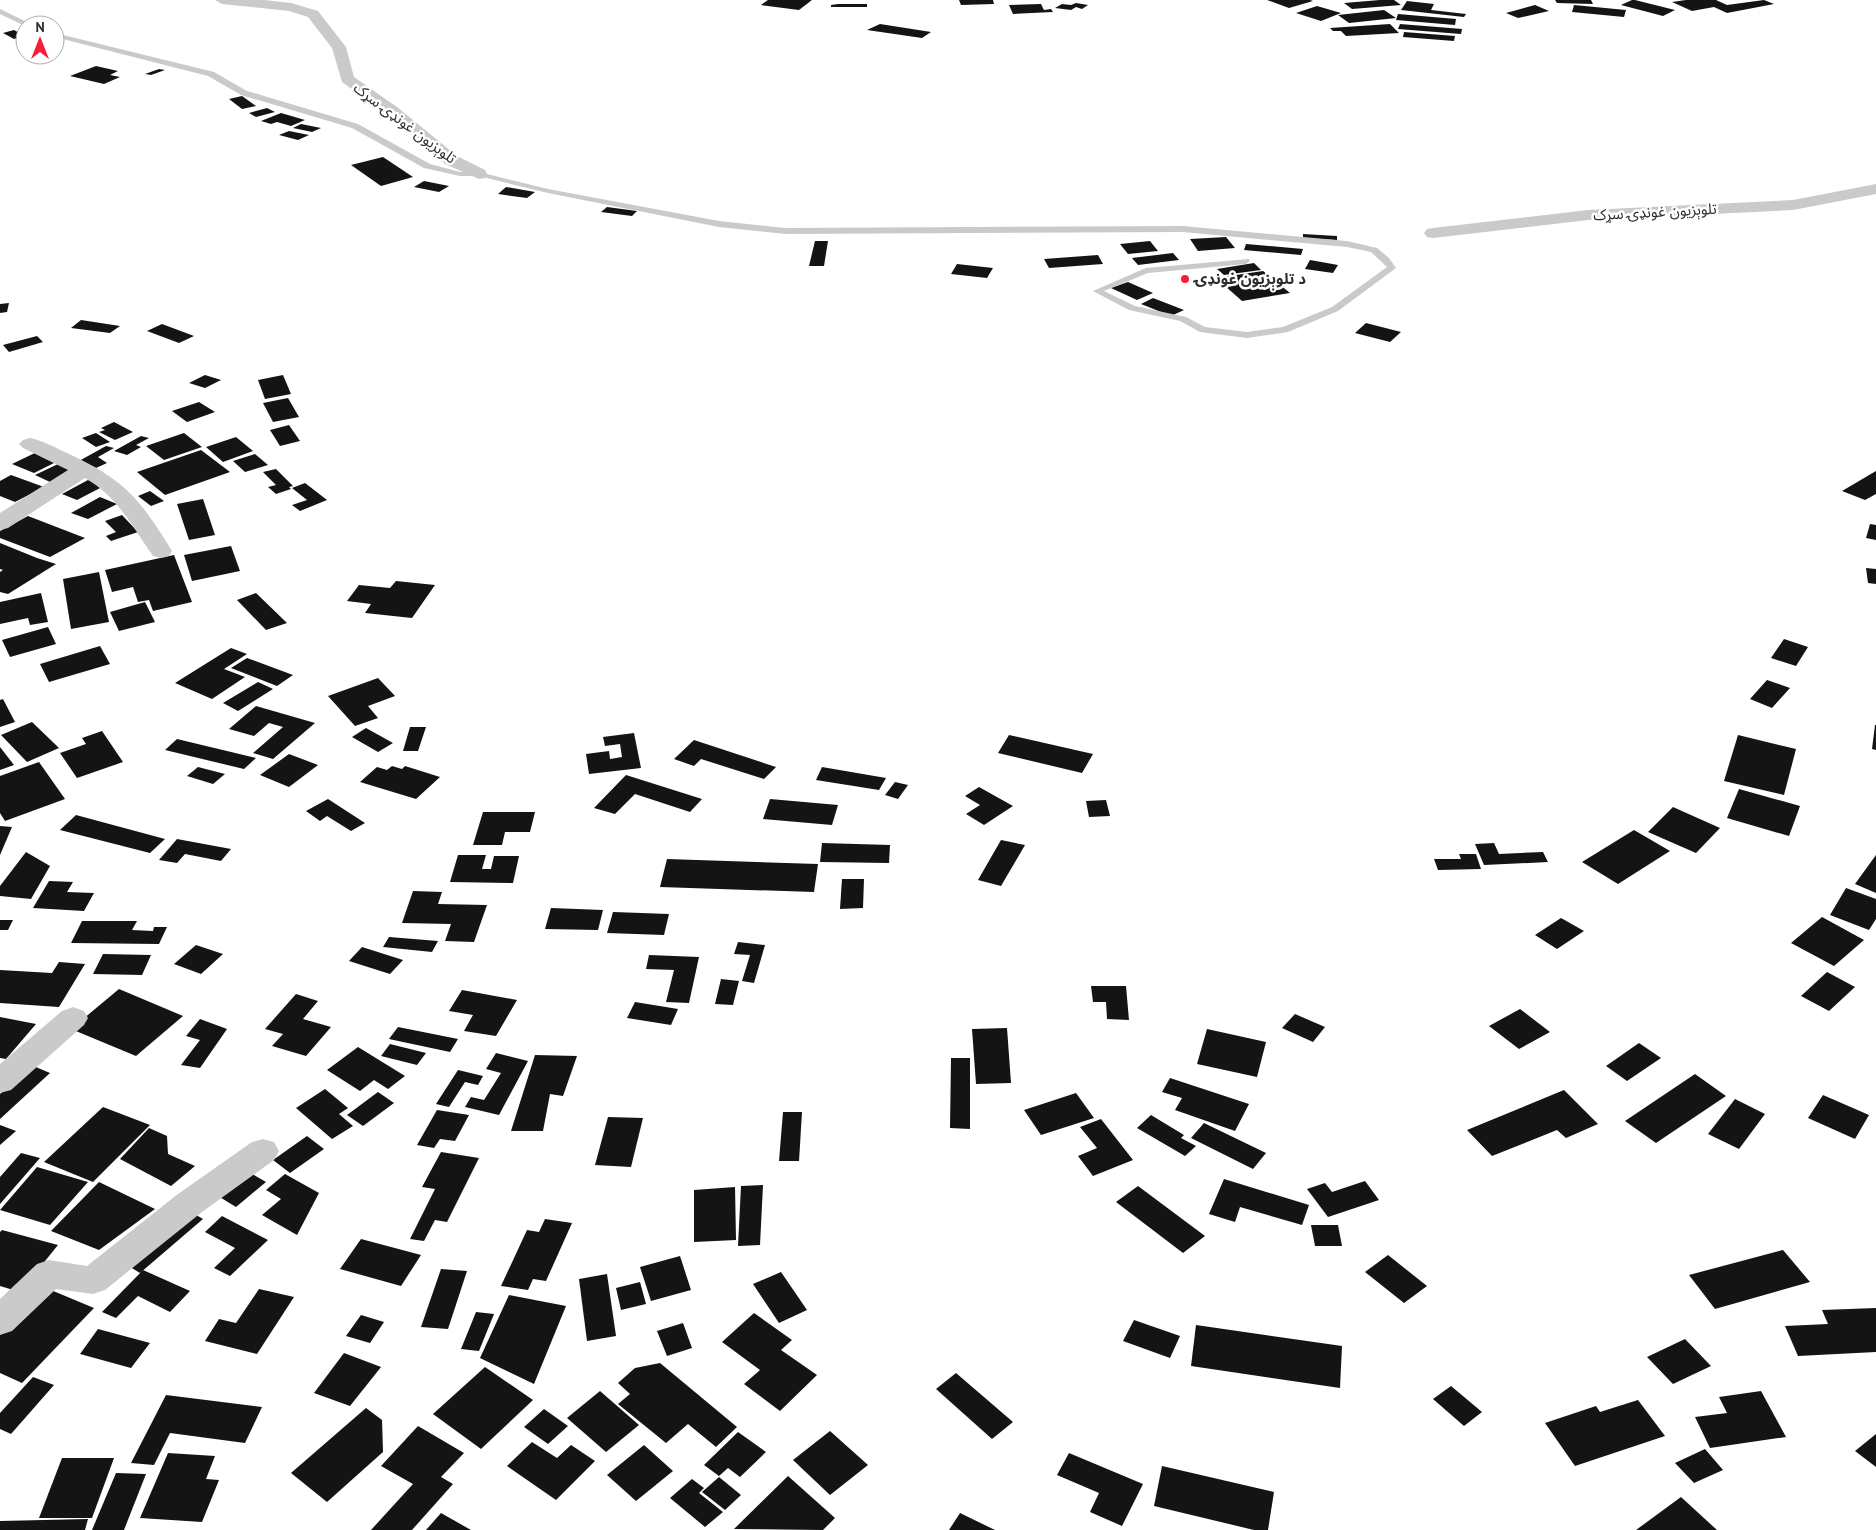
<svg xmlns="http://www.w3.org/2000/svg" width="1876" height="1530" viewBox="0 0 1876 1530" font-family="'PT Sans','Noto Sans Arabic',sans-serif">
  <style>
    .building { fill: #141414 }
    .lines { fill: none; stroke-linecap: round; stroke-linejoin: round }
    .lane { fill: #cacaca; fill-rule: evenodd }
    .street { fill: #cacaca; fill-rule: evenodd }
    .poi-dot { fill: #f41f36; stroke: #fff; stroke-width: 2 }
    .labels { text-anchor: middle; stroke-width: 5; stroke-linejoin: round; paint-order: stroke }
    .far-street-label { font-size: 15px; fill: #2d2d2d; stroke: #fff }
    .far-poi-label { font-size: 15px; font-weight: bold; fill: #2d2d2d; stroke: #fff; text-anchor: start }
  </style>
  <rect width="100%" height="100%" fill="#fff"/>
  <!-- building -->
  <g class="building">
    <polygon points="768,0 812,0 799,10 761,5"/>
    <polygon points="959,0 993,0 994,4 961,5"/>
    <polygon points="1267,0 1310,0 1313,1 1289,8"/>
    <polygon points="1380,0 1394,0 1401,5 1352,9 1344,3"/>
    <polygon points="1555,0 1591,0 1593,4 1557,3"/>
    <polygon points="1632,0 1635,0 1675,10 1663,16 1621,5"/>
    <polygon points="1686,0 1716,0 1727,5 1764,0 1774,4 1727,13 1714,7 1692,11 1672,2"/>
    <polygon points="1407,1 1434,4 1431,10 1466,14 1464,17 1401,10"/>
    <polygon points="1076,3 1088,5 1082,9 1076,7 1071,10 1055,8 1062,4 1071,5"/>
    <polygon points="838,4 867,4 867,7 831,7 831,5"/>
    <polygon points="1041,4 1044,10 1051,9 1053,12 1013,14 1009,5"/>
    <polygon points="1535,5 1549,11 1518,18 1506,13"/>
    <polygon points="1574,5 1626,10 1624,17 1572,12"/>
    <polygon points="1317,6 1341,13 1321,21 1296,13"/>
    <polygon points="1384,10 1396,18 1349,23 1338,15"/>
    <polygon points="1398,14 1456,19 1455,25 1396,20"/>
    <polygon points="880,24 931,32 922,38 867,30"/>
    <polygon points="1390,24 1399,33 1346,36 1341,31 1333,31 1330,28"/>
    <polygon points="1400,24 1462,29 1461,34 1398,29"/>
    <polygon points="14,30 25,36 14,39 3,33"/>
    <polygon points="1404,32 1455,36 1454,41 1403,37"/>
    <polygon points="96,66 118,71 110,75 120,77 104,84 70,76"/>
    <polygon points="159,69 165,70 151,75 145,74"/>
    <polygon points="242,96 256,106 242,109 229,99"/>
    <polygon points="267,108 275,112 256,117 249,113"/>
    <polygon points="281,113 305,120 291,126 277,122 271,124 261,121"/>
    <polygon points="301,124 321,128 312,132 293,128"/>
    <polygon points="289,131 309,135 298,140 279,135"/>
    <polygon points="383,157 413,177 381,186 351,165"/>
    <polygon points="424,181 449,186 439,192 414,187"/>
    <polygon points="506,187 535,192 527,198 498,194"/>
    <polygon points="607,207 637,211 632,216 601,212"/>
    <polygon points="1303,234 1337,236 1337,240 1303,238"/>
    <polygon points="1226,237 1235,248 1198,251 1190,239"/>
    <polygon points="815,241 828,241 824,266 809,266"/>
    <polygon points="1150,241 1158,251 1128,254 1120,244"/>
    <polygon points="1246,244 1303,249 1301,255 1244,250"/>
    <polygon points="1173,253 1179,260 1138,265 1132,258"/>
    <polygon points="1098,255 1103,264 1049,268 1044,259"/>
    <polygon points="1310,260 1338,265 1333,273 1305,269"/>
    <polygon points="1254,263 1261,270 1224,275 1217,269"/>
    <polygon points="957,264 993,268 987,278 951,274"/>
    <polygon points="1263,271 1290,293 1242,301 1216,278"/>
    <polygon points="1128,282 1153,293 1137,300 1111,288"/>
    <polygon points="1153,298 1184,310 1171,316 1141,304"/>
    <polygon points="9,303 7,312 0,313 0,304"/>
    <polygon points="81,320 120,326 110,333 71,328"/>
    <polygon points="1366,323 1401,332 1390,342 1355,333"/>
    <polygon points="162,324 194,336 179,343 147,331"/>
    <polygon points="37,336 43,342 9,352 3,345"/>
    <polygon points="205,375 221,380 205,388 189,383"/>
    <polygon points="283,375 291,394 265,399 258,380"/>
    <polygon points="288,398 299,417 273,422 263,403"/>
    <polygon points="199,402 215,412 187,422 172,411"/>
    <polygon points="114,422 133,432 115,440 99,432 105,430 101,428"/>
    <polygon points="289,425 300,441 280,446 270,430"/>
    <polygon points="96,433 110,442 96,447 82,438"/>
    <polygon points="184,433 202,447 164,460 146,446"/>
    <polygon points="141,436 149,438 136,445 141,447 127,455 114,451"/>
    <polygon points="236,437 253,451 223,462 206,447"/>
    <polygon points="106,446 114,448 98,457 107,463 96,468 79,461"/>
    <polygon points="201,450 230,472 165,495 137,472"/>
    <polygon points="39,451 60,460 34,473 12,464"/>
    <polygon points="255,454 268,465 245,472 233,461"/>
    <polygon points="58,464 73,471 50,482 35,475"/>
    <polygon points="276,469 293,486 289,487 291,489 276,494 268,487 276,485 263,472"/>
    <polygon points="1876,471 1876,494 1865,500 1842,491"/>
    <polygon points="11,475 44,487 15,502 0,496 0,481"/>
    <polygon points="88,480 104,486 77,500 62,494"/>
    <polygon points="305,483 327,500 300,511 292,505 307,500 292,488"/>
    <polygon points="150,491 164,501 151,506 138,496"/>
    <polygon points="100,497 117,504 88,519 71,513"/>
    <polygon points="203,499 215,535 189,540 177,504"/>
    <polygon points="122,515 138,532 111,541 106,536 116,532 105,521"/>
    <polygon points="28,516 85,538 50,557 0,538 0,531"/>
    <polygon points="1870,524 1876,525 1876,540 1866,538"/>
    <polygon points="0,543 37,558 56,564 8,594 0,592 0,572 3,570 0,569"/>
    <polygon points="231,546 240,571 192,581 184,555"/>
    <polygon points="174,555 192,602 153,611 149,600 138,602 133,587 112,592 105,570"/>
    <polygon points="1866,568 1876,569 1876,584 1868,583"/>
    <polygon points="99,572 109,622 71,629 63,579"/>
    <polygon points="396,581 435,585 412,618 365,613 371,604 347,601 359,585 390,588"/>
    <polygon points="41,593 48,622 30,625 28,618 0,624 0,602"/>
    <polygon points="256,593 287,623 266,630 237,600"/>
    <polygon points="145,602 155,622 119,631 110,612"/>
    <polygon points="48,627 56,644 10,657 2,640"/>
    <polygon points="1784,639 1808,647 1796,666 1771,658"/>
    <polygon points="100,646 110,664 49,682 40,664"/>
    <polygon points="231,648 247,654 224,669 245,677 212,699 175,683"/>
    <polygon points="247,658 293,675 277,686 231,668"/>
    <polygon points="378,678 395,696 368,706 378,718 355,726 328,696"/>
    <polygon points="1767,680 1790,688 1772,708 1750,699"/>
    <polygon points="258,682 273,689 238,711 223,703"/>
    <polygon points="3,699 15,722 0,727 0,700"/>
    <polygon points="256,706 315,723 273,759 253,753 283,727 269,723 254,736 229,729"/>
    <polygon points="32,722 59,748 27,762 1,735"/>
    <polygon points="1875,725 1876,725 1876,750 1872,749"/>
    <polygon points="410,727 426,727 418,751 403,751"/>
    <polygon points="366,728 393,743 378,752 352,737"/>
    <polygon points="102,731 123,762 77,778 60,753 86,744 82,738"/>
    <polygon points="634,733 641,768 589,774 586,754 609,751 610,759 622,757 620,744 605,746 603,737"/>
    <polygon points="1009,735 1093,754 1082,773 998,753"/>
    <polygon points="1738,735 1796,749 1784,795 1724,781"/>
    <polygon points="177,739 256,758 244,769 165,750"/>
    <polygon points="694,740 776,767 764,779 701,759 694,766 674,759"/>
    <polygon points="0,747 14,765 0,770"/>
    <polygon points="289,754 318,765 289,787 260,775"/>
    <polygon points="39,762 65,799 5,821 0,813 0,776"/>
    <polygon points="392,766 402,769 405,766 440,777 416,799 360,782 377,767 387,770"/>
    <polygon points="198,767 225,774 213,784 187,776"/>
    <polygon points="822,767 886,778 879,790 816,780"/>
    <polygon points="626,775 702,799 690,812 635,794 615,814 594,808"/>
    <polygon points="895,782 908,785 898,799 885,795"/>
    <polygon points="979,787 1013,806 984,825 966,814 980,805 965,796"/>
    <polygon points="1739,789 1800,806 1789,836 1727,818"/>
    <polygon points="328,799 365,823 351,831 327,816 320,821 306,811"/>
    <polygon points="770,799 838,805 832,825 763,819"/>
    <polygon points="1106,800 1110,816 1089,817 1086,801"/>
    <polygon points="1673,807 1720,828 1696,853 1648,832"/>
    <polygon points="483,812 535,812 530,832 505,832 502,845 473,845"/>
    <polygon points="76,815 165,839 150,853 60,830"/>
    <polygon points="0,826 12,827 0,855"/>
    <polygon points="1634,830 1670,851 1618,884 1582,862"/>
    <polygon points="177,839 231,849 221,861 185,854 177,863 159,860"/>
    <polygon points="1001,840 1025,845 1001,886 978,880"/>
    <polygon points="822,843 890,845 889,863 820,862"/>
    <polygon points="1494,843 1499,854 1543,852 1548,862 1484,865 1475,844"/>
    <polygon points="26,852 50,866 31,899 0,896 0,886"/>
    <polygon points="1459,854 1476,854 1481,869 1438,870 1434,859 1461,859"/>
    <polygon points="458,855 486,855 482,869 491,869 494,856 519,856 513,883 450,882"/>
    <polygon points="1876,855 1876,893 1855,884"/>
    <polygon points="667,859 818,864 814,892 660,887"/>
    <polygon points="842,879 864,879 863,908 840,909"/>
    <polygon points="49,881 73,882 67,892 94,893 84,911 33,908"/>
    <polygon points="1846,888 1876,899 1876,919 1869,930 1830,915"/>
    <polygon points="413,891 442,892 438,904 487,905 474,942 445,941 451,924 402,923"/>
    <polygon points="551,908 603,910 598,930 545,929"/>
    <polygon points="613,912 669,914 664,935 607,933"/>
    <polygon points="1822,917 1864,940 1834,966 1791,943"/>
    <polygon points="1561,918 1584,931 1557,949 1535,935"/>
    <polygon points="0,920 13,920 8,930 0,930"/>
    <polygon points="82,921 137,921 132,930 153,931 154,927 167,927 159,944 71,943"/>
    <polygon points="389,937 438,941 432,952 383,947"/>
    <polygon points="738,942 765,945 754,983 742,981 750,955 734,954"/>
    <polygon points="196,945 223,954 201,974 174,964"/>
    <polygon points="362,947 403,960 390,974 349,961"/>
    <polygon points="103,954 151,955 142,975 93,974"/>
    <polygon points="649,955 699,957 689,1003 666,1002 674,970 646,969"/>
    <polygon points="59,962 85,964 59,1007 0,1003 0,970 52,973"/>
    <polygon points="1827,972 1855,987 1829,1011 1801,996"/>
    <polygon points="721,979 739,981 733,1005 715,1004"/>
    <polygon points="1091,986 1126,986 1129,1020 1107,1019 1106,1002 1093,1002"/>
    <polygon points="119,989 183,1016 136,1056 71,1029"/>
    <polygon points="462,990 517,1000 496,1036 464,1031 473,1015 449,1011"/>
    <polygon points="296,994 318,1001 303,1019 331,1027 306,1056 272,1046 283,1034 265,1029"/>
    <polygon points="635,1002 678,1009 671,1025 627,1018"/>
    <polygon points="1520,1009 1550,1032 1519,1049 1489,1026"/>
    <polygon points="1295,1014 1325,1027 1313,1042 1282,1028"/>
    <polygon points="0,1017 36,1024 6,1059 0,1058"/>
    <polygon points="200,1019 227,1029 200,1068 181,1065 200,1040 186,1036"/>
    <polygon points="398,1027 458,1039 450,1052 389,1039"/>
    <polygon points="1007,1028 1011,1083 976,1084 972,1029"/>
    <polygon points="1207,1029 1266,1042 1257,1077 1197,1064"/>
    <polygon points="1639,1043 1661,1058 1627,1081 1606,1066"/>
    <polygon points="390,1044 426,1053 417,1065 381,1056"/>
    <polygon points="358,1047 405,1076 388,1089 374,1080 360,1091 327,1070"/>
    <polygon points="496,1053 528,1061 499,1115 465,1107 471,1097 484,1100 501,1073 486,1069"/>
    <polygon points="535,1055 577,1056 563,1096 550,1094 543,1131 511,1131"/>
    <polygon points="951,1058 970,1058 970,1129 950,1128"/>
    <polygon points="31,1065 50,1073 0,1119 0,1094"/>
    <polygon points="458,1070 483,1076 478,1085 465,1082 449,1107 436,1104"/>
    <polygon points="1695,1074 1726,1096 1656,1143 1625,1121"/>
    <polygon points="1170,1078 1249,1104 1235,1131 1175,1110 1182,1098 1162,1092"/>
    <polygon points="325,1089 348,1108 339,1114 353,1126 332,1139 296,1108"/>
    <polygon points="1564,1090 1598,1124 1566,1138 1557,1130 1492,1156 1467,1130"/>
    <polygon points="378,1092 394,1103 363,1126 347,1115"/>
    <polygon points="1076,1093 1094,1118 1041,1135 1024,1110"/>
    <polygon points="1823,1095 1869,1115 1855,1139 1808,1118"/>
    <polygon points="1735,1099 1765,1114 1739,1149 1708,1134"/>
    <polygon points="103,1107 150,1125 93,1182 44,1162"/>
    <polygon points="437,1110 469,1115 455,1141 440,1139 434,1148 417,1145"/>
    <polygon points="783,1112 802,1112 799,1161 779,1161"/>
    <polygon points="1151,1115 1184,1135 1181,1138 1196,1146 1185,1156 1137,1128"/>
    <polygon points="608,1117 643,1118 631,1167 595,1165"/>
    <polygon points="1101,1119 1133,1160 1093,1176 1078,1156 1097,1148 1080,1127"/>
    <polygon points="1204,1123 1266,1153 1253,1169 1191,1138"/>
    <polygon points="0,1125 16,1131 0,1145"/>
    <polygon points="149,1128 167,1136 168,1154 195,1166 171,1186 120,1159"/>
    <polygon points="307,1136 324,1149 290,1173 273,1160"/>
    <polygon points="441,1152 479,1158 447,1222 435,1220 424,1241 410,1239 435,1189 422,1187"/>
    <polygon points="21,1153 40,1158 0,1204 0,1177"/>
    <polygon points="37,1167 88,1182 50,1225 0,1210"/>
    <polygon points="247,1171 266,1182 236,1207 218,1196"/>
    <polygon points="285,1174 319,1193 297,1235 262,1215 281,1199 266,1190"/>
    <polygon points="1224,1179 1309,1205 1302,1225 1240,1207 1235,1222 1209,1214"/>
    <polygon points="1365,1181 1379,1200 1328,1217 1307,1189 1325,1183 1332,1192"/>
    <polygon points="99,1182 155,1209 99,1250 51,1231"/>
    <polygon points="763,1185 760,1245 738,1246 741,1186"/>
    <polygon points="1138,1186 1205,1236 1183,1253 1116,1202"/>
    <polygon points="735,1187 736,1240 694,1242 694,1190"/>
    <polygon points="186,1209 203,1219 140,1273 122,1262"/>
    <polygon points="222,1216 268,1240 230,1276 214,1268 235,1248 205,1232"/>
    <polygon points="545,1219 572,1223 546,1281 533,1279 528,1290 501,1286 527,1230 539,1232"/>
    <polygon points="1311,1225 1338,1225 1342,1246 1315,1246"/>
    <polygon points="2,1230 58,1245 20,1292 0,1286 0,1232"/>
    <polygon points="361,1239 421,1255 401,1286 340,1269"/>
    <polygon points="1783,1250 1810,1282 1715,1309 1689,1275"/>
    <polygon points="1388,1255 1427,1286 1404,1303 1365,1272"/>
    <polygon points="680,1256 691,1290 651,1301 640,1267"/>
    <polygon points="441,1269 467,1271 448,1329 421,1327"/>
    <polygon points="143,1270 190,1291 170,1312 138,1296 116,1318 102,1312"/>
    <polygon points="781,1272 807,1310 779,1323 753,1284"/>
    <polygon points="607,1274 616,1336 587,1341 579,1279"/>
    <polygon points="640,1282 646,1304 621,1310 616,1288"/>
    <polygon points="46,1288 94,1308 22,1383 0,1373 0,1335"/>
    <polygon points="259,1289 294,1297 257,1354 205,1341 219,1319 236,1323"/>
    <polygon points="509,1295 566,1306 534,1384 480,1358"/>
    <polygon points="1876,1308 1876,1352 1798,1356 1785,1326 1828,1324 1822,1310"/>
    <polygon points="476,1312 494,1314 479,1351 461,1349"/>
    <polygon points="754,1313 792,1340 781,1350 817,1375 780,1411 744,1384 760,1370 722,1342"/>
    <polygon points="361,1315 384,1322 370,1343 346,1336"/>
    <polygon points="1134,1320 1180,1336 1170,1358 1123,1341"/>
    <polygon points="683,1323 692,1348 667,1356 657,1331"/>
    <polygon points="1196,1325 1342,1346 1340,1388 1191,1366"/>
    <polygon points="98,1329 150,1343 131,1368 80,1354"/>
    <polygon points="1685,1339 1711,1366 1673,1384 1647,1357"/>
    <polygon points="344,1353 381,1367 350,1406 314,1393"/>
    <polygon points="660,1363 737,1427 716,1447 688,1424 666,1443 618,1404 630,1394 618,1383 635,1368"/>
    <polygon points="485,1367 533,1400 481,1449 433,1414"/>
    <polygon points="956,1373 1013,1422 992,1439 936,1389"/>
    <polygon points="33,1377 54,1385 11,1434 0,1429 0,1413"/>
    <polygon points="1451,1386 1482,1412 1464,1426 1433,1399"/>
    <polygon points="600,1391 639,1425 606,1452 567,1418"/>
    <polygon points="1761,1391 1786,1437 1710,1448 1695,1417 1727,1413 1719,1397"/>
    <polygon points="166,1395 262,1407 245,1443 170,1433 154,1465 131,1463"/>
    <polygon points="1638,1400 1665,1436 1575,1466 1545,1423 1596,1406 1600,1412"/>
    <polygon points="366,1408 382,1420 383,1452 327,1502 291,1473"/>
    <polygon points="544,1409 568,1426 548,1444 524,1427"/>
    <polygon points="418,1426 464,1453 441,1477 453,1484 412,1530 371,1530 413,1484 381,1466"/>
    <polygon points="830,1431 868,1465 830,1495 793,1460"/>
    <polygon points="738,1432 766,1452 740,1477 728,1468 719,1476 704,1465"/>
    <polygon points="1876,1434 1876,1467 1855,1451"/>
    <polygon points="532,1442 557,1458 571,1445 595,1461 556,1500 507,1466"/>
    <polygon points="644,1445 673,1471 636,1501 607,1475"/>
    <polygon points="1705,1449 1723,1470 1694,1483 1675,1463"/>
    <polygon points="168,1453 215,1456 206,1479 219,1480 202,1522 140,1518"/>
    <polygon points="1069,1453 1143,1484 1122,1526 1090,1512 1099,1493 1057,1475"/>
    <polygon points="62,1458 114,1458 92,1518 39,1518"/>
    <polygon points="1162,1466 1274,1492 1268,1530 1254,1530 1154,1506"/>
    <polygon points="116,1473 146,1474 124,1530 92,1530"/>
    <polygon points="788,1476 835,1518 823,1530 734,1529"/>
    <polygon points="719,1477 741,1495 725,1510 702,1492"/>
    <polygon points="692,1479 704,1488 699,1493 723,1512 705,1527 670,1498"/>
    <polygon points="1681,1497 1717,1530 1636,1530"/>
    <polygon points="441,1513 471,1530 426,1530"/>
    <polygon points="960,1513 995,1530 949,1530"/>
    <polygon points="88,1519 85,1530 0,1530 0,1521"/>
  </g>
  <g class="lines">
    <!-- lane -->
    <g class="lane">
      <polygon points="0,9 31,24 32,25 25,26 0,14"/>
      <polygon points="55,33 214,72 247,91 358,124 430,164 460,172 479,172 548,189 719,221 785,228 1183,226 1347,241 1377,248 1389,258 1396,268 1338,311 1288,332 1247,338 1200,332 1180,321 1129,310 1093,291 1146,268 1249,259 1250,261 1246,264 1148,273 1104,291 1135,306 1186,317 1205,327 1247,332 1283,327 1332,307 1387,267 1371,252 1347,247 1183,232 785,234 719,227 548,193 479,176 460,176 424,168 352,128 241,95 208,76 55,37"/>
    </g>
    <!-- street -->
    <g class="street">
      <polygon points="215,0 264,0 291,3 318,11 346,47 354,77 397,107 457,156 485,170 487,174 485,178 479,179 445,164 385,113 342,82 332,48 308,17 289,11 222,4"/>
      <polygon points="1876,184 1876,194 1793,210 1588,220 1433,238 1427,237 1424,233 1427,229 1433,228 1588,210 1793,200"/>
      <path d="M30 438C44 441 56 448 69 454 125 480 140 499 172 551L169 556 161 558 153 556C132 526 118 497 85 478L8 528 0 530V513L68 470 23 448 19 444 23 440Z"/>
      <polygon points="73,1007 84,1011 88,1018 84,1025 11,1090 0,1093 0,1064 62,1011"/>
      <polygon points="263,1139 274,1142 279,1151 274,1160 202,1212 105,1290 93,1294 56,1289 12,1331 0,1335 0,1299 37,1264 49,1260 87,1266 178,1194 252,1142"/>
    </g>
  </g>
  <!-- markers -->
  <circle class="poi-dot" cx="1185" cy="279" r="5"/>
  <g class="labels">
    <!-- far-street labels -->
    <g class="far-street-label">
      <text transform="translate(405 123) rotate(37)" y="5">تلوېزيون غونډۍ سړک</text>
      <text transform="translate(1655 212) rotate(-3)" y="5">تلوېزيون غونډۍ سړک</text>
    </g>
    <!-- far-poi labels -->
    <g class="far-poi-label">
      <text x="1195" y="284">د تلوېزیون غونډۍ</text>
    </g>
  </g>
  <!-- north arrow -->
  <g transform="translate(40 40)"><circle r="24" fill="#ffffff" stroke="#ababab"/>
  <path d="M0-4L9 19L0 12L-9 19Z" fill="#f41f36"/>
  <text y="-8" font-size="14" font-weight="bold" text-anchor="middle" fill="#2d2d2d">N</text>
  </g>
</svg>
